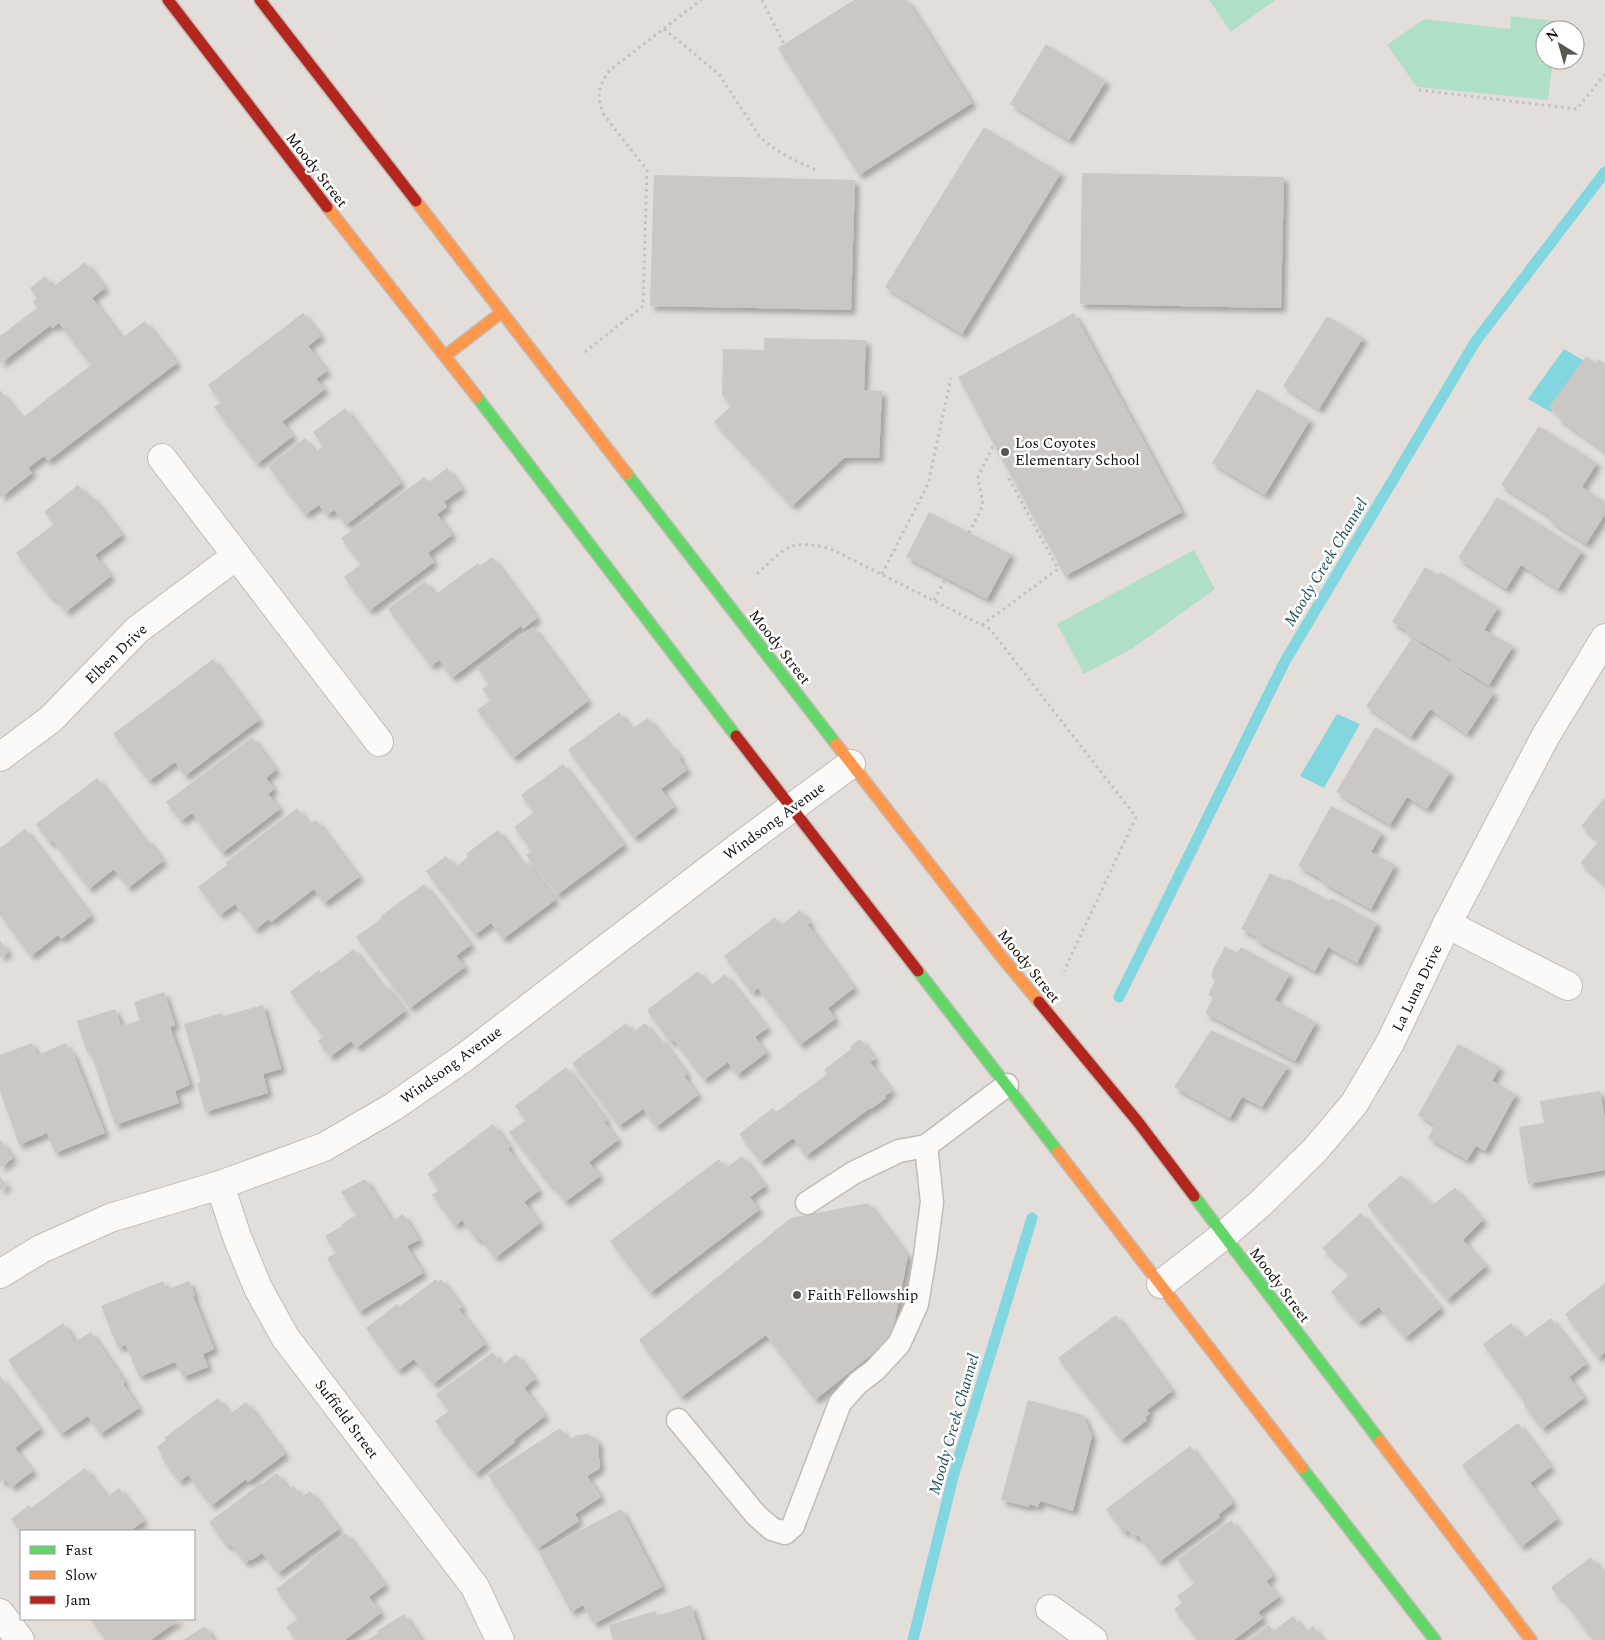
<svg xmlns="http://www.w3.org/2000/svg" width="1605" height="1640" viewBox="0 0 1605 1640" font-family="Spectral,serif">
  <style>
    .green { fill: #b0dfc7 }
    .water { fill: #81d6df }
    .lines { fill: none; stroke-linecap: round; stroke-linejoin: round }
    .stream { stroke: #81d6df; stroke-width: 11 }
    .building { fill: #cbc7c4; filter: url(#shadow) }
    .lane-casing { stroke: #c0bcb8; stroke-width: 25 }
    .street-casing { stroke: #c0bcb8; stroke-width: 30 }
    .fast-casing { stroke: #c0bcb8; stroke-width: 14 }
    .slow-casing { stroke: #c0bcb8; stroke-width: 14 }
    .jam-casing { stroke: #c0bcb8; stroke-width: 14 }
    .path { stroke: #c3c0c0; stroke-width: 3; stroke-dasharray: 2.5 4; stroke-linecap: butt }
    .lane { stroke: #fbfaf9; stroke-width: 22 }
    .street { stroke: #fbfaf9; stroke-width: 28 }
    .fast { stroke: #63d668; stroke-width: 11 }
    .slow { stroke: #ff974d; stroke-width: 11 }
    .jam { stroke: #b3261e; stroke-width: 11 }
    .poi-dot { fill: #595652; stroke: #fff; stroke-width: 2 }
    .labels { text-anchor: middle; stroke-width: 5; stroke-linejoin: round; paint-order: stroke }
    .street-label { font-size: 15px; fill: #0f0c09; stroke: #fff }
    .poi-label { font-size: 15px; fill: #0f0c09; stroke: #fff; text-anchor: start }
    .water-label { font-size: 16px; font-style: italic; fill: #184e54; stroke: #fff }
  </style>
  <defs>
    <filter id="shadow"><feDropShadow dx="4.5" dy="4.5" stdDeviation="2.5" flood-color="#0004"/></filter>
  </defs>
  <rect width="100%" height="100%" fill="#e3deda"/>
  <!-- green -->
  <g class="green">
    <polygon points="1209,0 1275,0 1231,32"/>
    <polygon points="1511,16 1557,21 1556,30 1545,30 1545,60 1553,60 1548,100 1417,87 1387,45 1424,19 1510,29"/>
    <polygon points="1194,550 1215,589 1133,648 1084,674 1057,624"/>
  </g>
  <!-- water -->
  <g class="water">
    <polygon points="1564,349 1586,362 1551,412 1528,399"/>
    <polygon points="1337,714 1360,724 1324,788 1300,776"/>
  </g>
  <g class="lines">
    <!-- stream -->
    <g class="stream">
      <polyline points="1119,997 1284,663 1475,342 1605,172"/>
      <polyline points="913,1640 953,1477 1032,1218"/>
    </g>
  </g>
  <!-- building -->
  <g class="building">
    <polygon points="854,0 907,0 972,103 859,175 778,48"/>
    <polygon points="1046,44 1106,81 1069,140 1010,104"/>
    <polygon points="984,127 1061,173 962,334 885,287"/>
    <polygon points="1082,173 1284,177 1281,308 1080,304"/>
    <polygon points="654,175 855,180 851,310 650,306"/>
    <polygon points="85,262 105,288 92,298 122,338 145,321 177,363 48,461 44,456 28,468 32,473 0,498 0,390 22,418 91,365 59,323 52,328 51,325 0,364 0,336 37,308 33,302 37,298 30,288 45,276 53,287"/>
    <polygon points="303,313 321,336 308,346 327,371 316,379 325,389 282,422 293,436 257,464 214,407 221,402 208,385"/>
    <polygon points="1074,313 1182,512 1065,576 958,377"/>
    <polygon points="1327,316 1363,338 1319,409 1283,386"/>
    <polygon points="764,338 866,340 864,390 882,391 879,458 844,458 792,506 714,422 732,405 722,395 723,349 764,350"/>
    <polygon points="1586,356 1596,363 1598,359 1605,364 1605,451 1558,418 1559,415 1549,407"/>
    <polygon points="1257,389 1310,420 1265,495 1212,463"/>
    <polygon points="345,408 401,483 346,525 334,510 327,515 319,505 305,515 268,466 305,438 315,452 323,446 313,432"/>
    <polygon points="1539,426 1597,463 1582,487 1605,502 1605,514 1586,544 1549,520 1551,517 1501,485"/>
    <polygon points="447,468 462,489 444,502 447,507 437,514 452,535 428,553 434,562 369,611 344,577 361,564 341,538 424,477 429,482"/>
    <polygon points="78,485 88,497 91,495 122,535 95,555 111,576 66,612 54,597 52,599 16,553 54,524 44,512"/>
    <polygon points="1497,497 1582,551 1558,589 1521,565 1506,589 1458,558"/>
    <polygon points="929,512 1011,554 987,599 906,557"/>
    <polygon points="492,557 537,618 523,629 521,626 452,678 439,660 431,666 388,609 425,581 435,595 478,563 480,566"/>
    <polygon points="1425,567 1438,575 1440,572 1498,607 1484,630 1513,646 1489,685 1451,663 1452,660 1406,633 1407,631 1392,622"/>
    <polygon points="533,627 588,701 513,758 477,710 491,700 482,689 489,684 477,668"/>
    <polygon points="1412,638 1494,693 1467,734 1430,709 1411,737 1366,706"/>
    <polygon points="213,659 259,720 185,776 175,762 149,781 113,734"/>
    <polygon points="619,712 632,729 648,718 670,746 671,745 681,758 679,759 687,770 661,789 674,807 634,838 568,750"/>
    <polygon points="1375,727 1450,772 1427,809 1407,797 1390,825 1336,792"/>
    <polygon points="252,737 276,770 266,778 274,789 268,794 280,809 222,853 192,813 181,821 166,802"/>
    <polygon points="563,764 624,845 557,895 526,855 532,851 514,827 534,812 521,795"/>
    <polygon points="97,778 145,841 147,839 163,861 128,888 114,869 89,889 53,841 50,843 36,824"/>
    <polygon points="1605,797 1605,884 1580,863 1599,841 1581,826"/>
    <polygon points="1331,806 1382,833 1371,852 1395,865 1371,909 1322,882 1323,880 1298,866"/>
    <polygon points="297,808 309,824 316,820 359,877 324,903 314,889 271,922 269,919 255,930 235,904 220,915 198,887 227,865 225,863"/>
    <polygon points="25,829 91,916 61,939 58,935 31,956 0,915 0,848"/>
    <polygon points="498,830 522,863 525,861 555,900 503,939 491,923 475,935 426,871 446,856 455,867 468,857 466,854"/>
    <polygon points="1270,873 1286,881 1288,879 1330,901 1331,898 1377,923 1357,963 1328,947 1315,971 1256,940 1257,937 1241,929"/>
    <polygon points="424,884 471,945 456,956 465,967 410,1008 356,937 382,918 381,916"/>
    <polygon points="800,910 810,923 808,925 854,988 828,1008 835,1019 800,1045 758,988 752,993 724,956 775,917 781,925"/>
    <polygon points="0,940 8,952 0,958"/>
    <polygon points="1225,946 1237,953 1241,947 1290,974 1275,1000 1316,1022 1295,1061 1205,1013 1213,998 1208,995 1215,981 1212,977 1212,971"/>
    <polygon points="354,949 382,986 384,984 405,1011 356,1048 351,1041 330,1057 318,1041 323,1037 290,992 319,970 321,973"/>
    <polygon points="698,971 710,986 725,974 767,1028 755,1037 766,1053 737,1075 728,1062 704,1080 674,1040 671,1043 647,1010"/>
    <polygon points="164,992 175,1025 170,1027 190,1085 175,1091 179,1103 115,1125 90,1051 87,1053 77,1021 115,1009 121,1026 140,1020 134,1002"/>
    <polygon points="263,1005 281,1069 263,1074 268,1093 205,1112 197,1083 201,1082 184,1024 222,1013 223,1016"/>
    <polygon points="626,1023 633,1032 645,1023 658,1040 660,1038 687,1074 684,1076 698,1095 656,1127 643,1109 619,1126 572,1063"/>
    <polygon points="1211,1030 1288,1066 1262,1107 1242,1097 1230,1118 1174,1087"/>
    <polygon points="860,1039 875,1059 870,1062 892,1091 885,1096 886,1098 871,1109 870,1108 806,1156 793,1138 761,1162 739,1134 773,1108 776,1112 827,1074 824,1070 851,1049 849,1047"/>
    <polygon points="32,1043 37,1055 66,1043 70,1052 72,1051 105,1133 55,1153 47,1133 19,1145 0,1091 0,1055"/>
    <polygon points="1458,1044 1500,1067 1492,1081 1516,1094 1485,1151 1476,1146 1467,1160 1428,1138 1435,1125 1418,1115"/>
    <polygon points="566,1067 606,1120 604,1122 618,1140 589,1162 600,1176 565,1202 552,1185 551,1187 509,1132 526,1120 515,1106"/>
    <polygon points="1600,1091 1605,1120 1605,1170 1528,1184 1519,1127 1544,1123 1540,1101"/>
    <polygon points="493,1124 510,1147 508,1149 539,1191 524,1202 540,1223 495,1258 480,1238 477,1240 462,1220 455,1226 432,1195 439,1190 427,1174"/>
    <polygon points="0,1139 13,1158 0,1168"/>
    <polygon points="742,1156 765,1186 750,1197 759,1210 650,1293 610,1241 719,1159 726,1168"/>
    <polygon points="1401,1175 1432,1205 1455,1188 1483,1220 1463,1240 1486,1266 1447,1300 1367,1205"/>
    <polygon points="0,1176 7,1186 0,1191"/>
    <polygon points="365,1179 392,1221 403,1214 419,1240 407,1246 423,1273 359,1312 327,1258 336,1253 325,1236 342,1226 342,1224 356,1215 341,1192"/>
    <polygon points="868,1203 908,1256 891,1339 815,1400 766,1335 681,1397 639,1340 791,1218"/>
    <polygon points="1361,1213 1441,1308 1405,1338 1379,1307 1358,1323 1331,1292 1350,1274 1322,1248"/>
    <polygon points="436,1279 438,1282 441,1279 462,1307 459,1309 485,1344 433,1384 414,1359 398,1371 366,1328 397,1304 399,1307"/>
    <polygon points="163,1281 166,1290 189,1281 195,1296 193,1296 214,1349 203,1354 208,1367 183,1377 175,1362 139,1377 126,1345 118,1348 101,1306"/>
    <polygon points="1605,1283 1605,1352 1598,1358 1565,1314"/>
    <polygon points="1116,1315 1172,1391 1147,1410 1150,1414 1145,1417 1147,1420 1121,1440 1058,1358"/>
    <polygon points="1551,1318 1586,1364 1569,1377 1584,1398 1542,1429 1523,1404 1525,1403 1483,1344 1511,1323 1523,1339"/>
    <polygon points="63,1323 75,1342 91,1332 125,1382 123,1384 139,1408 100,1434 88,1416 61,1434 8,1360"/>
    <polygon points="493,1352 502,1365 516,1354 535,1379 524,1388 545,1416 514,1440 515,1442 475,1474 435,1421 449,1411 436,1394"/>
    <polygon points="0,1376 40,1429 15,1448 33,1471 12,1487 5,1479 0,1483"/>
    <polygon points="218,1398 230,1414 246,1402 285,1454 248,1482 246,1479 211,1506 188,1475 179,1482 161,1457 163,1456 157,1447 166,1440 164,1438"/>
    <polygon points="1028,1400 1083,1415 1092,1436 1073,1511 1040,1501 1038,1507 1030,1504 1029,1507 1001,1500"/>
    <polygon points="1518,1423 1551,1467 1530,1483 1557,1519 1521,1547 1462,1465"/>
    <polygon points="560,1428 568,1440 577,1435 588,1434 594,1437 598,1442 599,1448 598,1455 600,1462 599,1469 587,1476 601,1497 575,1514 579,1521 537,1549 488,1475"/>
    <polygon points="1190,1446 1233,1503 1218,1515 1220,1517 1159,1562 1138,1535 1134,1538 1128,1530 1124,1533 1106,1509"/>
    <polygon points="85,1468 107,1497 119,1488 144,1521 130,1531 20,1531 11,1519 29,1505 31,1508"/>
    <polygon points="277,1473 289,1490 294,1486 301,1497 310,1491 339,1529 278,1573 262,1553 252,1560 251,1559 245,1563 230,1544 227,1546 209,1522 261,1483 262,1484"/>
    <polygon points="621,1509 662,1587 594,1624 583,1605 571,1612 539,1552"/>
    <polygon points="1231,1520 1273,1576 1266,1581 1279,1597 1258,1612 1263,1618 1234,1640 1198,1640 1174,1609 1182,1603 1177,1596 1195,1583 1177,1560"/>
    <polygon points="346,1533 385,1585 369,1597 381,1613 345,1640 296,1640 286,1627 298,1619 276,1589 310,1563 309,1561"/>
    <polygon points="1591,1557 1605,1576 1605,1640 1593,1640 1562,1598 1560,1599 1551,1587"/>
    <polygon points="691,1605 702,1640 613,1640 609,1625 655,1611 657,1616"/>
    <polygon points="404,1614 421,1640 367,1640 378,1633 377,1631"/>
    <polygon points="1293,1616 1305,1632 1313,1626 1323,1640 1249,1640 1269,1625 1273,1631"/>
    <polygon points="90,1619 180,1619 151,1640 106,1640"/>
    <polygon points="205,1626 214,1640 183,1640"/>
  </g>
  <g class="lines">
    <!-- lane casing -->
    <g class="lane-casing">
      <g id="lane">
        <polyline points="807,1203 853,1173 899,1151 926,1146 1007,1085"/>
        <polyline points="678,1420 756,1515 772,1529 785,1533 793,1526 840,1403 858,1383 875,1370 899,1344 917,1304 925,1256 932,1202 926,1146"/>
      </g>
    </g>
    <!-- street casing -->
    <g class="street-casing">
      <g id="street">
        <polyline points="162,458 379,742"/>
        <polyline points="0,757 51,719 137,630 236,556"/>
        <polyline points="1447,924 1568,986"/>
        <polyline points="220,1185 237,1237 258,1288 285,1337 475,1587 500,1640"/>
        <polyline points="0,1274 41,1249 110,1218 220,1185 324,1147 393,1107 465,1057 741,845 851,764"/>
        <polyline points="1161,1284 1223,1236 1261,1203 1315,1150 1354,1104 1390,1043 1447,924 1545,737 1605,638"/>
        <polyline points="1050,1609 1093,1640"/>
        <polyline points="0,1613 20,1640"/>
      </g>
    </g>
    <!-- fast casing -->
    <g class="fast-casing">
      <g id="fast">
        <polyline points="477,397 736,736"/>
        <polyline points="627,474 836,744"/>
        <polyline points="918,971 1058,1152"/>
        <polyline points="1194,1196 1380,1441"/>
        <polyline points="1302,1468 1435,1640"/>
      </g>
    </g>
    <!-- slow casing -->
    <g class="slow-casing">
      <g id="slow">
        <polyline points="416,201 627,474"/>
        <polyline points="327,207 477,397"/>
        <polyline points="445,356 502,312"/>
        <polyline points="836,744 1000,955 1039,1002"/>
        <polyline points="1058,1152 1302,1468"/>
        <polyline points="1380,1441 1531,1640"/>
      </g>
    </g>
    <!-- jam casing -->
    <g class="jam-casing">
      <g id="jam">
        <polyline points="168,0 327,207"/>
        <polyline points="260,0 416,201"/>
        <polyline points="736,736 918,971"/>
        <polyline points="1039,1002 1138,1122 1194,1196"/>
      </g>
    </g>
    <!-- path -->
    <g class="path">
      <polyline points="762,0 784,44"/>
      <path d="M664 29 719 74 760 137C776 152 796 161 816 170"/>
      <polyline points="1419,90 1577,109 1605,74"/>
      <path d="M585 352 643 306 647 170 604 115C596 97 598 86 610 70L701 0"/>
      <polyline points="969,533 983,505 978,477 994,444"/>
      <path d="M757 574C786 547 790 538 831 549L990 629 1136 817 1064 971"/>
      <polyline points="882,574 928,484 951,378"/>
      <polyline points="934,600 946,578"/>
      <polyline points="982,625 1058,569 1009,479 1010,475"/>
    </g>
    <!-- lane -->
    <use href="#lane" class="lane"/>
    <!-- street -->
    <use href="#street" class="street"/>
    <!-- fast -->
    <use href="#fast" class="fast"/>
    <!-- slow -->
    <use href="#slow" class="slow"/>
    <!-- jam -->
    <use href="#jam" class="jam"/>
  </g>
  <!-- markers -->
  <g class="poi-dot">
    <circle cx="1005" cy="452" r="5"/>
    <circle cx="797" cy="1295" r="5"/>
  </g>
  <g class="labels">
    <!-- street labels -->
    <g class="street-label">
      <text transform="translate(317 170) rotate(52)" y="5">Moody Street</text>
      <text transform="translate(780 647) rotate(52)" y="5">Moody Street</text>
      <text transform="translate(116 654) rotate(-44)" y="5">Elben Drive</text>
      <text transform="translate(774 821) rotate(-36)" y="5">Windsong Avenue</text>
      <text transform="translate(1029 966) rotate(51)" y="5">Moody Street</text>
      <text transform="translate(1417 988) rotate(-64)" y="5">La Luna Drive</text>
      <text transform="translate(451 1065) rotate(-36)" y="5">Windsong Avenue</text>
      <text transform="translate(1280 1285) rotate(53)" y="5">Moody Street</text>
      <text transform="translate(347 1419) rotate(53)" y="5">Suffield Street</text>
    </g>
    <!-- poi labels -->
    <g class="poi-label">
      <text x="1015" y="448">Los Coyotes<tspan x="1015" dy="17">Elementary School</tspan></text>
      <text x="807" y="1300">Faith Fellowship</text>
    </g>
    <!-- water labels -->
    <g class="water-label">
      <text transform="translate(1325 562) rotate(-59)" y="6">Moody Creek Channel</text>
      <text transform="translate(953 1424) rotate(-74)" y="6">Moody Creek Channel</text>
    </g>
  </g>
  <!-- legend -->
  <rect x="20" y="1530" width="175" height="90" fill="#ffffff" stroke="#9f9e9d"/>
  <rect x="30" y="1546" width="25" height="8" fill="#63d668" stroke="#9f9e9d"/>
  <text x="65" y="1555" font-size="15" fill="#0f0c09">Fast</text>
  <rect x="30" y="1571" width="25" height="8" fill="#ff974d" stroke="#9f9e9d"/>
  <text x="65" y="1580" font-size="15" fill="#0f0c09">Slow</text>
  <rect x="30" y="1596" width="25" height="8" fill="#b3261e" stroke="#9f9e9d"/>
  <text x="65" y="1605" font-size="15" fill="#0f0c09">Jam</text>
  <!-- north arrow -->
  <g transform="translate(1560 45) rotate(323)"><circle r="24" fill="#ffffff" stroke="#9f9e9d"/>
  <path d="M0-4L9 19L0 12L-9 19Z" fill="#595652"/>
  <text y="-8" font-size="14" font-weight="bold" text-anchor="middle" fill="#0f0c09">N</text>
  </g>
</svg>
